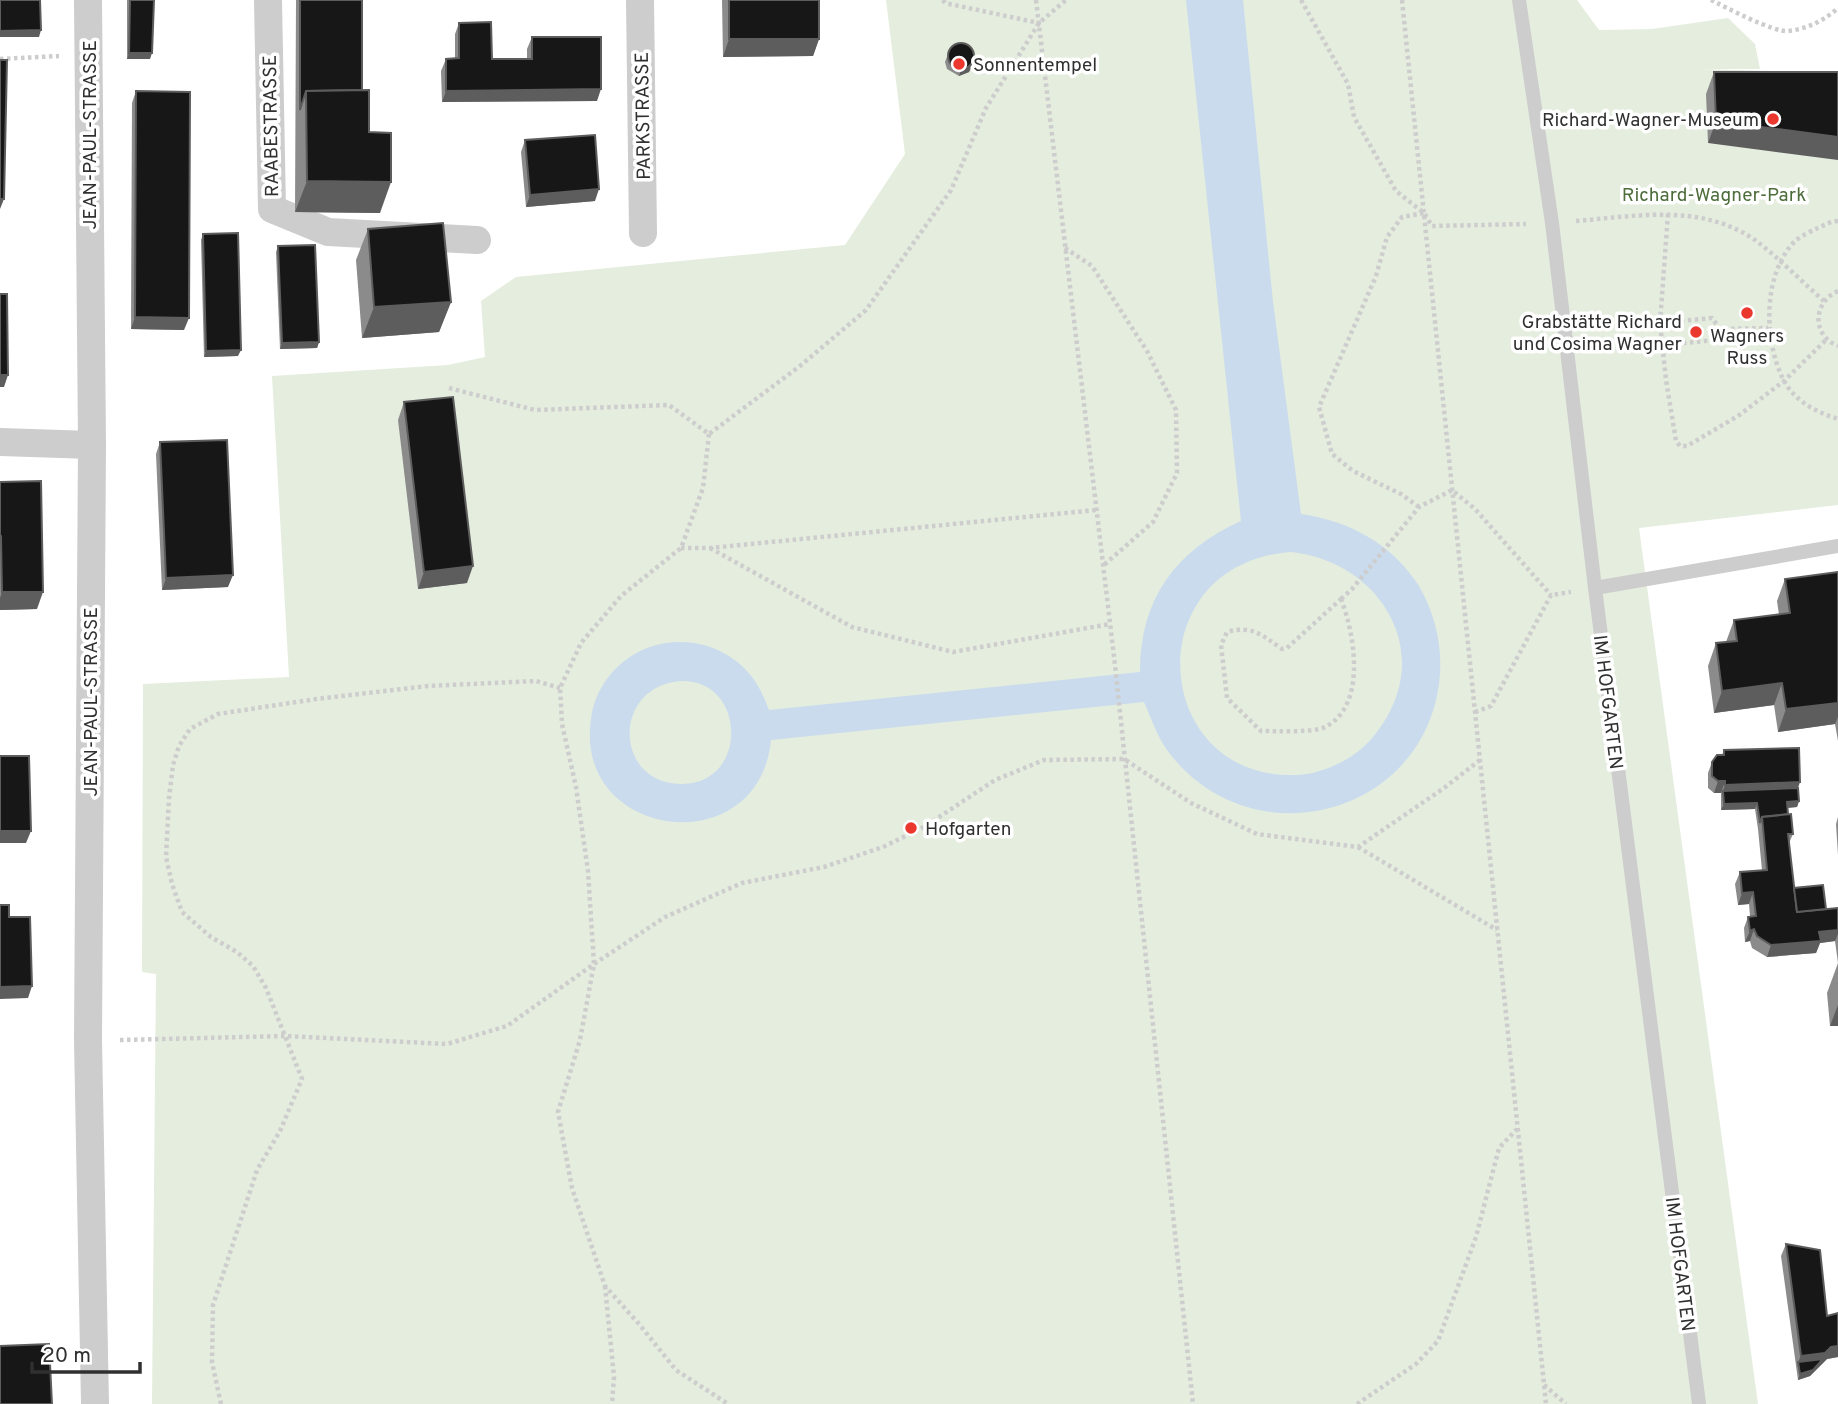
<svg xmlns="http://www.w3.org/2000/svg" width="1838" height="1404" viewBox="0 0 1838 1404" font-family="Overpass,sans-serif">
  <style>
    .green { fill: #e4edde }
    .water { fill: #cadbed; fill-rule: evenodd }
    .lines { fill: none; stroke-linecap: round; stroke-linejoin: round }
    .path { stroke: #cdcdcd; stroke-width: 4.5; stroke-dasharray: 3.5 3.5; stroke-linecap: butt }
    .lane { stroke: #cdcdcd; stroke-width: 14 }
    .street { stroke: #cdcdcd; stroke-width: 28 }
    .wall { fill: #8b8b8b }
    .shaded-wall { fill: #5d5d5d }
    .building { fill: #171717; stroke: #5d5d5d; stroke-width: 2 }
    .poi-dot { fill: #ea382f; stroke: #fff; stroke-width: 2.5 }
    .labels { text-anchor: middle; stroke-width: 7; stroke-linejoin: round; paint-order: stroke }
    .poi-label { font-size: 19px; fill: #303030; stroke: #fff; text-anchor: start }
    .street-label { font-size: 19px; fill: #303030; stroke: #fff }
    .park-label { font-size: 19px; fill: #4d6d3b; stroke: #fff }
  </style>
  <rect width="100%" height="100%" fill="#fff"/>
  <!-- green -->
  <polygon class="green" points="886,0 1577,0 1599,30 1652,29 1728,18 1755,44 1760,69 1699,69 1838,73 1838,505 1639,528 1758,1404 152,1404 156,974 142,972 143,684 289,677 272,376 448,365 485,357 481,301 516,277 845,245 905,154"/>
  <!-- water -->
  <path class="water" d="M1186 0H1243L1273 302 1301 514C1350 521 1392 544 1419 586 1434 612 1442 643 1440 673 1431 815 1251 864 1167 750 1157 736 1151 718 1144 702L771 740C759 864 573 840 591 719 594 693 610 669 633 655 672 631 725 641 752 677 760 687 764 698 769 710L1140 672C1140 599 1175 551 1241 521ZM1291 552C1372 560 1431 640 1387 717 1378 732 1367 746 1352 756 1336 766 1317 774 1297 775 1150 781 1135 564 1291 552ZM681 681C747 679 749 785 681 784 614 784 611 686 681 681Z"/>
  <g class="lines">
    <!-- path -->
    <g class="path">
      <polyline points="943,0 945,3 1039,23"/>
      <polyline points="1036,0 1115,665 1193,1404"/>
      <polyline points="1301,0 1348,84 1354,117 1396,191 1424,213 1432,226 1526,224"/>
      <polyline points="1402,0 1546,1404"/>
      <path d="M1711 0C1725 7 1775 33 1788 31 1807 29 1825 20 1838 8"/>
      <polyline points="0,59 59,56"/>
      <polyline points="1668,214 1660,323 1666,380 1676,441 1680,446 1687,446 1738,416 1763,397 1784,381 1827,339"/>
      <path d="M1576 221C1637 216 1701 203 1755 240 1779 258 1801 281 1824 301"/>
      <path d="M1838 221C1831 221 1825 225 1818 228 1811 231 1801 236 1795 241 1762 275 1764 340 1783 379 1794 401 1816 412 1838 419"/>
      <polyline points="1065,248 1092,266 1147,351 1176,410 1177,473 1153,522 1104,565"/>
      <path d="M1838 291C1813 302 1811 335 1838 346"/>
      <polyline points="1660,323 1712,318 1720,329"/>
      <polyline points="1662,345 1716,340 1720,329 1768,328"/>
      <polyline points="449,388 535,410 669,405 709,434 800,366 866,310 951,190 986,108 1039,23 1066,0"/>
      <polyline points="709,434 703,488 681,548 621,596 581,643 560,688 562,724 576,787 588,871 594,964 580,1040 558,1112 572,1188 605,1286 639,1324 676,1370 728,1404"/>
      <polyline points="1419,507 1401,494 1353,471 1332,454 1319,407 1376,276 1387,237 1402,217 1424,213"/>
      <polyline points="681,548 710,548 1096,510"/>
      <polyline points="710,548 852,627 953,652 1110,624"/>
      <path d="M1341 599C1355 635 1367 706 1325 727 1314 733 1275 731 1261 731L1227 698 1221 645 1227 632C1252 625 1262 635 1282 649L1287 648Z"/>
      <polyline points="1341,599 1352,589 1419,507 1452,490 1475,509 1551,595"/>
      <polyline points="1475,712 1491,706 1551,595 1571,592"/>
      <polyline points="1358,847 1497,930"/>
      <polyline points="120,1040 285,1036 447,1044 507,1026 594,964 665,917 742,883 824,867 883,847 924,827 995,780 1044,760 1124,759 1191,803 1257,834 1358,847 1444,788 1480,760"/>
      <polyline points="605,1286 614,1377 612,1404"/>
      <polyline points="1544,1385 1566,1404"/>
      <polyline points="221,1404 212,1362 213,1305 257,1170 280,1131 302,1079 266,988 253,966 237,952 211,937 182,912 172,884 166,857 169,798 173,765 179,746 190,729 218,714 316,699 428,686 536,681 560,688"/>
      <polyline points="1357,1404 1416,1364 1438,1341 1476,1237 1499,1148 1517,1129"/>
    </g>
    <!-- lane -->
    <g class="lane">
      <polyline points="1519,0 1552,223 1595,588 1699,1404"/>
      <polyline points="1595,588 1838,546"/>
    </g>
    <!-- street -->
    <g class="street">
      <polyline points="88,0 92,445 88,1040 95,1404"/>
      <polyline points="268,0 272,209 328,232 477,240"/>
      <polyline points="640,0 643,233"/>
      <polyline points="0,442 92,445"/>
    </g>
  </g>
  <!-- wall -->
  <g class="wall">
    <polygon points="127,0 154,0 150,59 127,59"/>
    <polygon points="296,0 362,0 362,90 369,132 380,213 295,212"/>
    <polygon points="722,0 819,0 819,39 813,56 723,57"/>
    <polygon points="459,23 492,59 527,59 527,49 532,37 597,101 442,102 441,71 446,59 455,59 455,34"/>
    <polygon points="950,49 972,66 969,72 959,76 947,69 945,62"/>
    <polygon points="1714,72 1838,72 1708,143 1706,94"/>
    <polygon points="136,91 184,330 131,329 132,103"/>
    <polygon points="525,140 595,201 526,207 521,152"/>
    <polygon points="368,229 451,302 439,332 362,338 356,260"/>
    <polygon points="203,234 238,356 204,357 201,240"/>
    <polygon points="278,246 319,342 317,348 280,349 276,252"/>
    <polygon points="404,402 467,583 418,589 398,420"/>
    <polygon points="160,442 228,587 162,590 156,454"/>
    <polygon points="0,482 37,609 0,610"/>
    <polygon points="1838,572 1838,741 1835,724 1778,732 1774,705 1714,713 1708,666 1716,643 1726,642 1734,620 1779,615 1777,601 1785,579"/>
    <polygon points="1724,750 1798,788 1799,801 1797,807 1787,808 1793,834 1789,843 1794,888 1826,909 1838,908 1838,1026 1830,1026 1827,993 1838,963 1835,941 1820,943 1816,953 1767,957 1752,948 1750,941 1745,942 1744,928 1748,917 1750,916 1749,904 1738,905 1735,884 1740,872 1762,870 1758,829 1755,809 1721,810 1721,793 1714,793 1708,788 1708,773 1712,762 1722,755"/>
    <polygon points="1838,817 1838,855 1836,824"/>
    <polygon points="1786,1244 1827,1316 1838,1313 1838,1357 1827,1359 1810,1376 1798,1380 1781,1256"/>
  </g>
  <!-- shaded-wall -->
  <g class="shaded-wall">
    <polygon points="41,30 39,37 0,37 0,31"/>
    <polygon points="729,39 819,39 813,56 723,57"/>
    <polygon points="129,53 152,53 150,59 127,59"/>
    <polygon points="974,60 969,72 959,76 961,70"/>
    <polygon points="601,89 597,101 442,102 446,91"/>
    <polygon points="1716,121 1838,137 1838,160 1708,143"/>
    <polygon points="307,181 391,182 380,213 295,212"/>
    <polygon points="599,189 595,201 526,207 530,195"/>
    <polygon points="0,199 4,199 0,209"/>
    <polygon points="451,302 439,332 362,338 374,307"/>
    <polygon points="135,317 189,318 184,330 131,329"/>
    <polygon points="319,342 317,348 280,349 282,343"/>
    <polygon points="241,350 238,356 204,357 206,351"/>
    <polygon points="0,375 8,375 4,387 0,387"/>
    <polygon points="473,566 467,583 418,589 424,572"/>
    <polygon points="233,575 228,587 162,590 166,578"/>
    <polygon points="2,592 43,592 37,609 0,610 0,598"/>
    <polygon points="1782,683 1774,705 1714,713 1722,691"/>
    <polygon points="1838,703 1838,717 1835,724 1778,732 1786,709"/>
    <polygon points="1718,781 1725,781 1721,793 1714,793"/>
    <polygon points="1800,782 1796,794 1723,791 1725,785"/>
    <polygon points="1799,801 1797,807 1785,808 1787,802"/>
    <polygon points="1757,803 1755,809 1721,810 1724,804"/>
    <polygon points="0,831 31,831 26,843 0,843"/>
    <polygon points="1753,892 1749,904 1738,905 1742,893"/>
    <polygon points="1754,929 1750,941 1745,942 1750,931"/>
    <polygon points="1838,930 1838,934 1835,941 1820,943 1816,953 1767,957 1771,945 1819,932"/>
    <polygon points="32,986 28,998 0,999 0,987"/>
    <polygon points="1838,1005 1838,1026 1830,1026"/>
    <polygon points="1838,1346 1838,1357 1827,1359 1810,1376 1798,1380 1800,1374 1798,1362 1801,1356"/>
  </g>
  <!-- building -->
  <g class="building">
    <polygon points="0,0 40,0 41,30 0,31"/>
    <polygon points="130,0 154,0 152,53 129,53"/>
    <polygon points="300,0 362,0 362,90 306,91 300,110"/>
    <rect x="729" y="0" width="90" height="39"/>
    <polygon points="491,22 492,59 532,59 532,37 601,37 601,89 446,91 446,59 459,58 459,23"/>
    <circle cx="961" cy="56" r="13"/>
    <polygon points="0,60 7,60 4,199 0,199"/>
    <polygon points="1714,72 1838,72 1838,137 1716,121"/>
    <polygon points="369,90 369,132 391,133 391,182 307,181 306,91"/>
    <polygon points="136,91 190,92 189,318 135,317"/>
    <polygon points="595,135 599,189 530,195 525,140"/>
    <polygon points="443,223 451,302 374,307 368,229"/>
    <polygon points="238,233 241,350 206,351 203,234"/>
    <polygon points="315,245 319,342 282,343 278,246"/>
    <polygon points="0,294 7,294 8,375 0,375"/>
    <polygon points="453,397 473,566 424,572 404,402"/>
    <polygon points="227,440 233,575 166,578 160,442"/>
    <polygon points="41,481 43,592 2,592 1,537 0,538 0,482"/>
    <polygon points="1838,572 1838,703 1786,709 1782,683 1722,691 1716,643 1737,641 1734,620 1790,613 1785,579"/>
    <polygon points="1799,748 1800,782 1725,785 1725,781 1718,781 1712,776 1712,762 1717,755 1724,755 1724,750"/>
    <polygon points="0,756 29,756 31,831 0,831"/>
    <polygon points="1798,788 1799,801 1787,802 1788,814 1762,817 1760,823 1757,803 1724,804 1723,791"/>
    <polygon points="1791,814 1793,834 1788,834 1797,912 1838,908 1838,930 1819,932 1821,941 1771,945 1757,936 1754,929 1750,931 1748,917 1756,916 1753,892 1742,893 1740,872 1767,870 1762,817"/>
    <polygon points="1823,885 1826,909 1797,912 1794,888"/>
    <polygon points="0,905 9,905 9,917 30,917 32,986 0,987"/>
    <polygon points="1786,1244 1820,1250 1827,1316 1838,1313 1838,1346 1831,1347 1825,1353 1801,1356"/>
    <polygon points="49,1344 52,1404 0,1404 0,1346"/>
    <polygon points="1823,1359 1813,1370 1800,1374 1798,1362"/>
  </g>
  <!-- markers -->
  <g class="poi-dot">
    <circle cx="959" cy="64" r="7"/>
    <circle cx="1773" cy="119" r="7"/>
    <circle cx="1747" cy="313" r="7"/>
    <circle cx="1696" cy="332" r="7"/>
    <circle cx="911" cy="828" r="7"/>
  </g>
  <g class="labels">
    <!-- poi labels -->
    <g class="poi-label">
      <text x="973" y="71">Sonnentempel</text>
      <text x="1759" y="126" text-anchor="end">Richard-Wagner-Museum</text>
      <text x="1682" y="328" text-anchor="end">Grabstätte Richard<tspan x="1682" dy="22">und Cosima Wagner</tspan></text>
      <text x="1747" y="342" text-anchor="middle">Wagners<tspan x="1747" dy="22">Russ</tspan></text>
      <text x="925" y="835">Hofgarten</text>
    </g>
    <!-- street labels -->
    <g class="street-label">
      <text transform="translate(642 116) rotate(-91)" y="7">PARKSTRASSE</text>
      <text transform="translate(270 126) rotate(-91)" y="7">RAABESTRASSE</text>
      <text transform="translate(89 135) rotate(-90)" y="7">JEAN-PAUL-STRASSE</text>
      <text transform="translate(90 702) rotate(-90)" y="7">JEAN-PAUL-STRASSE</text>
      <text transform="translate(1609 702) rotate(83)" y="7">IM HOFGARTEN</text>
      <text transform="translate(1681 1264) rotate(83)" y="7">IM HOFGARTEN</text>
    </g>
    <!-- park labels -->
    <g class="park-label">
      <text x="1714" y="201">Richard-Wagner-Park</text>
    </g>
  </g>
  <!-- scale -->
  <path d="M32 1362v10h108v-10" fill="none" stroke="#303030" stroke-width="3.5"/>
  <text x="42" y="1362" font-size="21" fill="#303030" stroke="#ffffff" stroke-width="5" paint-order="stroke">20 m</text>
</svg>
